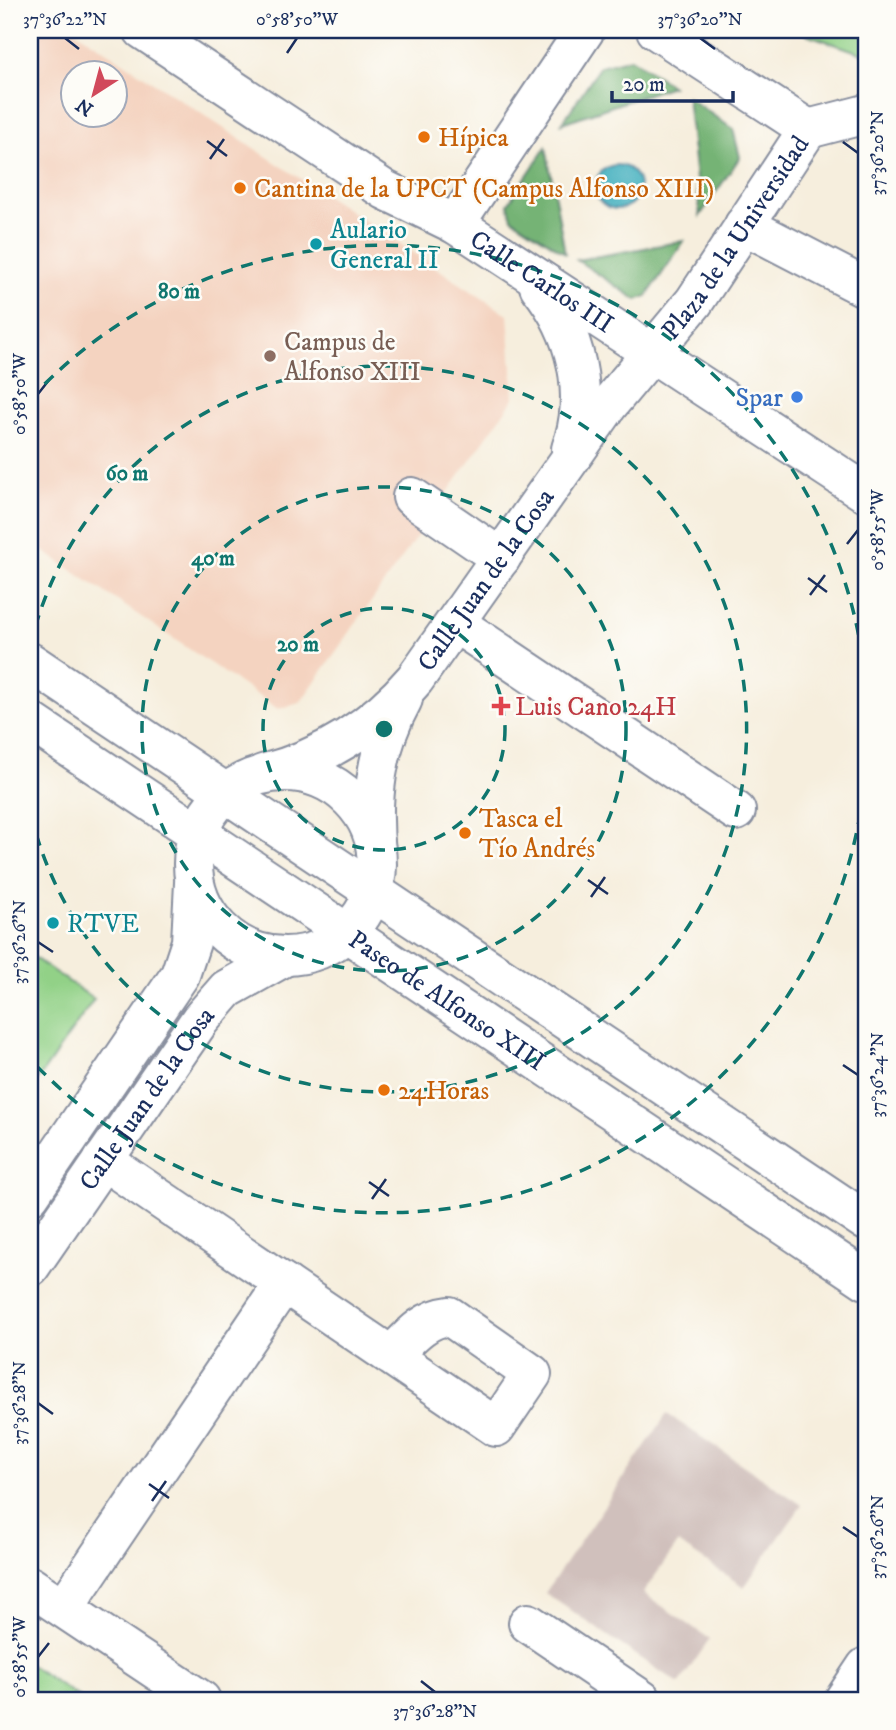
<svg xmlns="http://www.w3.org/2000/svg" width="896" height="1730" viewBox="0 0 896 1730" font-family="'IM FELL DW Pica',serif">
  <style>
    .built { fill: #f4d3c0; fill-rule: evenodd }
    .industrial { fill: #d0c0bc }
    .green { fill: #92d187; stroke: #568072; stroke-width: 2 }
    .forest { fill: #75b374; stroke: #487169; stroke-width: 2 }
    .water { fill: #41afbe; stroke: #2e6f8e; stroke-width: 2 }
    .lines { fill: none; stroke-linecap: round; stroke-linejoin: round }
    .minor-casing { stroke: #888e9e; stroke-width: 42 }
    .major-casing { stroke: #888e9e; stroke-width: 42 }
    .minor { stroke: #fff; stroke-width: 38 }
    .major { stroke: #fff; stroke-width: 38 }
    .ticks { fill: none; stroke: #1b2f5e; stroke-width: 2.5 }
    .ring { fill: none; stroke: #0f766e; stroke-width: 3.5; stroke-dasharray: 12 9 }
    .food-dot { fill: #e8710a; stroke: #fdfcf7; stroke-width: 2.5 }
    .culture-dot { fill: #0f9aa8; stroke: #fdfcf7; stroke-width: 2.5 }
    .education-dot { fill: #8d6e63; stroke: #fdfcf7; stroke-width: 2.5 }
    .shop-dot { fill: #3f7fe0; stroke: #fdfcf7; stroke-width: 2.5 }
    .health-dot { fill: #e0444e; stroke: #fdfcf7; stroke-width: 2.5 }
    .labels { text-anchor: middle; stroke-width: 5; stroke-linejoin: round; paint-order: stroke }
    .food-label { font-size: 26px; fill: #c56008; stroke: #fdfcf7; text-anchor: start }
    .culture-label { font-size: 26px; fill: #0d838f; stroke: #fdfcf7; text-anchor: start }
    .street-label { font-size: 26px; fill: #1b2f5e; stroke: #fdfcf7 }
    .education-label { font-size: 26px; fill: #785e54; stroke: #fdfcf7; text-anchor: start }
    .shop-label { font-size: 26px; fill: #366cbe; stroke: #fdfcf7; text-anchor: end }
    .health-label { font-size: 26px; fill: #be3a42; stroke: #fdfcf7; text-anchor: start }
    .centre { fill: #0f766e; stroke: #fdfcf7; stroke-width: 3.5 }
    .ring-label { font-size: 21px; text-anchor: middle; font-weight: bold; fill: #0f766e; stroke: #fdfcf7; stroke-width: 5; stroke-linejoin: round; paint-order: stroke }
    .neatline { fill: none; stroke: #1b2f5e; stroke-width: 2.5 }
    .ticks-label { font-size: 18px; text-anchor: middle; fill: #1b2f5e }
  </style>
  <rect width="100%" height="100%" fill="#fdfcf7"/>
  <filter id="ink" filterUnits="userSpaceOnUse"><feTurbulence type="fractalNoise" baseFrequency=".0143" numOctaves="2"/><feDisplacementMap in="SourceGraphic" scale="14" xChannelSelector="R" yChannelSelector="G"/><feConvolveMatrix kernelMatrix="1 2 1 2 8 2 1 2 1" color-interpolation-filters="sRGB"/></filter>
  <filter id="wash" filterUnits="userSpaceOnUse"><feTurbulence type="fractalNoise" baseFrequency=".00686" numOctaves="4" result="noise"/><feDisplacementMap in="SourceGraphic" scale="28" xChannelSelector="R" yChannelSelector="G"/><feGaussianBlur stdDeviation="1.57" result="paint"/><feColorMatrix in="noise" values="0 0 0 0 0 0 0 0 0 0 0 0 0 0 0 0 0 1.4 0 .05"/><feComposite in="paint" operator="in"/></filter>
  <g filter="url(#wash)">
    <rect width="100%" height="100%" fill="#f6eedd"/>
    <!-- built -->
    <path class="built" d="M30 30H74L508 315 514 398 300 703 278 709 30 542ZM74 74H116V116H74Z"/>
    <!-- industrial -->
    <polygon class="industrial" points="667,1414 802,1505 744,1587 678,1543 643,1593 710,1639 679,1684 545,1593"/>
    <!-- green -->
    <g class="green">
      <polygon points="795,30 866,30 866,55"/>
      <polygon points="30,955 94,999 30,1091"/>
      <polygon points="30,1665 83,1700 30,1700"/>
    </g>
    <!-- forest -->
    <g class="forest">
      <polygon points="631,58 672,86 562,123 600,66"/>
      <polygon points="687,97 733,129 740,157 700,216"/>
      <polygon points="546,147 565,253 512,218 508,204"/>
      <polygon points="684,241 647,296 637,300 577,260"/>
    </g>
    <!-- water -->
    <circle class="water" cx="617" cy="187" r="22"/>
  </g>
  <g filter="url(#ink)">
    <g class="lines">
      <!-- minor casing -->
      <g class="minor-casing">
        <g id="minor">
          <path id="s1" d="M143 30 385 190 455 224 866 493"/>
          <polyline points="656,30 808,129"/>
          <polyline points="808,129 866,114"/>
          <polyline points="455,224 585,30"/>
          <polyline points="744,225 866,288"/>
          <path d="M539 286C576 332 591 393 571 449"/>
          <polyline points="412,497 501,558"/>
          <polyline points="455,623 736,811"/>
          <path id="s2" d="M263 774C324 758 374 727 415 679L609 404 694 302 808 129"/>
          <path d="M376 853C370 798 376 748 403 699"/>
          <path d="M103 1160 132 1180 496 1427 532 1374 449 1316C423 1319 409 1338 391 1356"/>
          <polyline points="30,1586 201,1700"/>
          <polyline points="64,1608 284,1283"/>
          <polyline points="528,1623 642,1700"/>
          <polyline points="844,1700 866,1667"/>
        </g>
      </g>
      <!-- major casing -->
      <g class="major-casing">
        <g id="major">
          <polyline points="30,662 866,1221"/>
          <path id="s3" d="M30 721 866 1280"/>
          <circle cx="285" cy="864" r="92"/>
          <polyline points="30,1195 180,975 191,942 194,883"/>
          <path id="s4" d="M30 1267 200 1020 227 989 286 956"/>
        </g>
      </g>
      <!-- minor -->
      <use href="#minor" class="minor"/>
      <!-- major -->
      <use href="#major" class="major"/>
    </g>
  </g>
  <!-- ticks -->
  <path class="ticks" d="M65 38 79 49M700 38 715 49M287 53 297 38M207 141 227 156M843 142 858 153M210 159 224 139M38 394 49 380M847 544 858 530M808 578 827 592M810 595 825 575M588 880 608 894M591 897 605 877M38 942 53 952M843 1065 858 1075M369 1182 389 1196M372 1199 386 1179M38 1403 53 1414M149 1484 169 1498M152 1501 166 1481M843 1527 858 1537M38 1657 49 1643M421 1681 435 1692"/>
  <!-- distance rings -->
  <g class="ring">
    <circle cx="384" cy="729" r="121"/>
    <circle cx="384" cy="729" r="242"/>
    <path d="M30 647A363 363 0 1 1 30 811"/>
    <path d="M866 771A484 484 0 0 1 30 1059M30 399A484 484 0 0 1 866 687"/>
  </g>
  <!-- markers -->
  <g class="food-dot">
    <circle cx="424" cy="137" r="7"/>
    <circle cx="240" cy="188" r="7"/>
    <circle cx="465" cy="833" r="7"/>
    <circle cx="384" cy="1090" r="7"/>
  </g>
  <g class="culture-dot">
    <circle cx="316" cy="244" r="7"/>
    <circle cx="53" cy="923" r="7"/>
  </g>
  <circle class="education-dot" cx="270" cy="356" r="7"/>
  <circle class="shop-dot" cx="797" cy="397" r="7"/>
  <path class="health-dot" d="M497.5 695.5h7v7h7v7h-7v7h-7v-7h-7v-7h7z"/>
  <g class="labels">
    <!-- food labels -->
    <g class="food-label">
      <text x="438" y="146">Hípica</text>
      <text x="254" y="197">Cantina de la UPCT (Campus Alfonso XIII)</text>
      <text x="479" y="827">Tasca el<tspan x="479" dy="30">Tío Andrés</tspan></text>
      <text x="398" y="1099">24Horas</text>
    </g>
    <!-- culture labels -->
    <g class="culture-label">
      <text x="330" y="238">Aulario<tspan x="330" dy="30">General II</tspan></text>
      <text x="67" y="932">RTVE</text>
    </g>
    <!-- street labels -->
    <g class="street-label">
      <text dy="9" stroke="none"><textPath href="#s2" startOffset="728">Plaza de la Universidad</textPath></text>
      <text dy="9" stroke="none"><textPath href="#s1" startOffset="472">Calle Carlos III</textPath></text>
      <text dy="9" stroke="none"><textPath href="#s2" startOffset="304">Calle Juan de la Cosa</textPath></text>
      <text dy="9" stroke="none"><textPath href="#s3" startOffset="502">Paseo de Alfonso XIII</textPath></text>
      <text dy="9" stroke="none"><textPath href="#s4" startOffset="205">Calle Juan de la Cosa</textPath></text>
    </g>
    <!-- education labels -->
    <g class="education-label">
      <text x="284" y="350">Campus de<tspan x="284" dy="30">Alfonso XIII</tspan></text>
    </g>
    <!-- shop labels -->
    <g class="shop-label">
      <text x="783" y="406">Spar</text>
    </g>
    <!-- health labels -->
    <g class="health-label">
      <text x="515" y="715">Luis Cano 24H</text>
    </g>
  </g>
  <circle cx="384" cy="729" r="10" class="centre"/>
  <g class="ring-label">
    <text x="179" y="298">80 m</text>
    <text x="127" y="480">60 m</text>
    <text x="213" y="565">40 m</text>
    <text x="298" y="651">20 m</text>
  </g>
  <!-- margin -->
  <rect width="896" height="1730" fill="none" stroke="#fdfcf7" stroke-width="77"/>
  <!-- north arrow -->
  <g transform="translate(94 94) rotate(216)"><circle r="33" fill="#fdfcf7" stroke="#a3aaba" stroke-width="2"/>
  <path d="M0-5L12 26L0 18L-12 26Z" fill="#d1495b"/>
  <text y="-10" font-size="19" font-weight="bold" text-anchor="middle" fill="#1b2f5e">N</text>
  </g>
  <!-- scale -->
  <path d="M612 91v10h121v-10" fill="none" stroke="#1b2f5e" stroke-width="3.5"/>
  <text x="623" y="91" font-size="21" fill="#1b2f5e" stroke="#fdfcf7" stroke-width="5" paint-order="stroke">20 m</text>
  <rect x="38" y="38" width="820" height="1654" class="neatline"/>
  <g class="ticks-label">
    <text x="65" y="25">37°36'22"N</text>
    <text x="297" y="25">0°58'50"W</text>
    <text x="700" y="25">37°36'20"N</text>
    <text transform="translate(877 153) rotate(-90)" y="6">37°36'20"N</text>
    <text transform="translate(19 394) rotate(-90)" y="6">0°58'50"W</text>
    <text transform="translate(877 530) rotate(-90)" y="6">0°58'55"W</text>
    <text transform="translate(19 942) rotate(-90)" y="6">37°36'26"N</text>
    <text transform="translate(877 1075) rotate(-90)" y="6">37°36'24"N</text>
    <text transform="translate(19 1403) rotate(-90)" y="6">37°36'28"N</text>
    <text transform="translate(877 1537) rotate(-90)" y="6">37°36'26"N</text>
    <text transform="translate(19 1657) rotate(-90)" y="6">0°58'55"W</text>
    <text x="435" y="1717">37°36'28"N</text>
  </g>
</svg>
